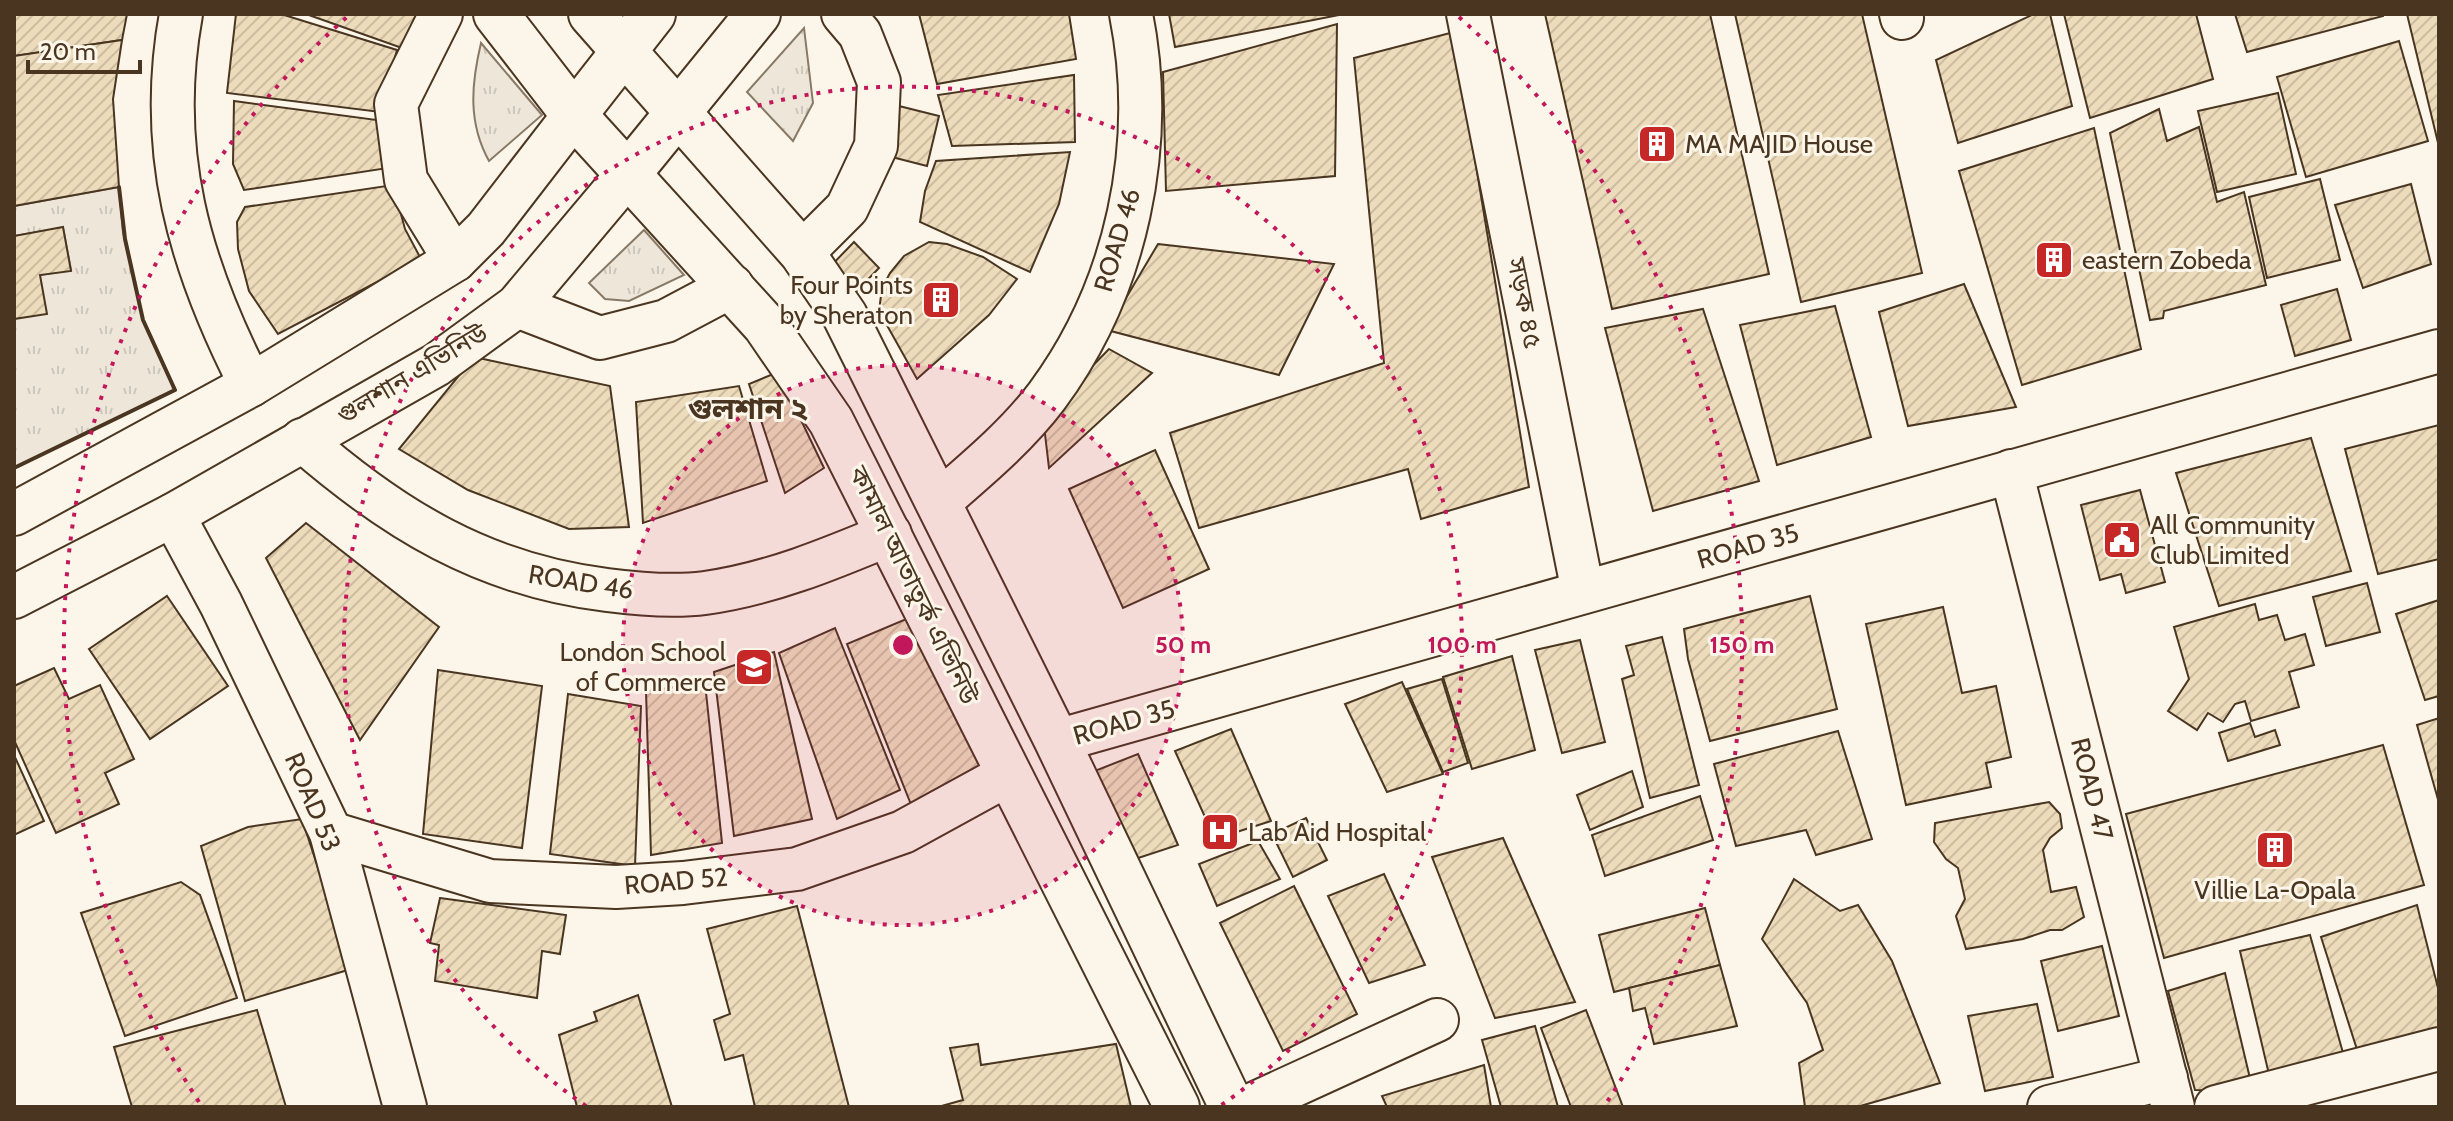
<svg xmlns="http://www.w3.org/2000/svg" width="2453" height="1121" viewBox="0 0 2453 1121" font-family="Cabin,'Noto Sans Bengali',sans-serif">
  <style>
    .grass { fill: url(#grass-tufts); stroke: #887966; stroke-width: 2 }
    .building { fill: url(#building-hatch); stroke: #4a3520; stroke-width: 2 }
    .lines { fill: none; stroke-linecap: round; stroke-linejoin: round }
    .minor-casing { stroke: #4a3520; stroke-width: 46 }
    .major-casing { stroke: #4a3520; stroke-width: 48 }
    .minor { stroke: #fbf6e9; stroke-width: 42 }
    .major { stroke: #fbf6e9; stroke-width: 44 }
    .wall { stroke: #4a3520; stroke-width: 4 }
    .ring { fill: none; stroke: #c2185b; stroke-width: 4; stroke-dasharray: 4 8 }
    .labels { text-anchor: middle; stroke-width: 6; stroke-linejoin: round; paint-order: stroke }
    .poi-label { font-size: 26px; fill: #4a3520; stroke: #fbf6e9; text-anchor: start }
    .street-label { font-size: 26px; fill: #4a3520; stroke: #fbf6e9 }
    .quarter-label { font-size: 30px; font-weight: bold; fill: #4a3520; stroke: #fbf6e9 }
    .centre { fill: #c2185b; stroke: #fbf6e9; stroke-width: 4 }
    .ring-label { font-size: 24px; text-anchor: middle; font-weight: bold; fill: #c2185b; stroke: #fbf6e9; stroke-width: 6; stroke-linejoin: round; paint-order: stroke }
  </style>
  <defs>
    <pattern id="grass-tufts" width="24" height="20" patternUnits="userSpaceOnUse" patternTransform="scale(2)"><rect width="24" height="20" fill="#ede6d9"/><path d="M3 7l-1-3M5 7V3M7 7l1-3M15 17l-1-3M17 17v-4M19 17l1-3" fill="none" stroke="#cdc6ba"/></pattern>
    <pattern id="building-hatch" width="6" height="6" patternUnits="userSpaceOnUse" patternTransform="scale(2)"><rect width="6" height="6" fill="#ecdcbc"/><path d="M-1 1l2-2M0 6l6-6M5 7l2-2" fill="none" stroke="#ccbda1"/></pattern>
  </defs>
  <rect width="100%" height="100%" fill="#fbf6e9"/>
  <!-- grass -->
  <g class="grass">
    <polygon points="804,28 813,103 793,141 747,92"/>
    <path d="M481 43 542 115 489 161C468 123 471 85 481 43Z"/>
    <polygon points="119,187 123,232 143,320 175,390 14,468 14,319 40,275 71,270 63,228 14,236 14,206"/>
    <polygon points="644,230 684,275 629,301 605,299 589,283"/>
  </g>
  <!-- building -->
  <g class="building">
    <polygon points="14,14 127,14 122,40 14,56"/>
    <polygon points="236,14 281,14 397,50 380,112 227,93"/>
    <polygon points="306,14 432,14 416,53"/>
    <polygon points="919,14 1069,14 1076,59 937,84"/>
    <polygon points="1169,14 1344,14 1175,47"/>
    <polygon points="1545,14 1710,14 1769,274 1612,309"/>
    <polygon points="1735,14 1862,14 1922,273 1801,302"/>
    <polygon points="2034,14 2050,14 2072,106 1958,143 1936,60"/>
    <polygon points="2064,14 2196,14 2213,79 2090,118"/>
    <polygon points="2235,14 2383,14 2383,16 2247,52"/>
    <polygon points="2407,14 2439,14 2439,147"/>
    <polygon points="1337,24 1335,176 1166,191 1163,72"/>
    <polygon points="1454,32 1529,487 1421,519 1408,469 1199,528 1170,433 1384,363 1354,58"/>
    <polygon points="122,40 113,99 119,187 14,206 14,56"/>
    <polygon points="2399,41 2428,141 2306,177 2277,77"/>
    <polygon points="1074,75 1075,142 952,146 938,95"/>
    <polygon points="2278,93 2296,174 2217,192 2198,111"/>
    <polygon points="234,101 392,122 388,168 244,190 233,164"/>
    <polygon points="891,104 939,116 927,166 880,154"/>
    <polygon points="2159,109 2167,141 2199,127 2217,202 2244,192 2266,285 2164,311 2163,318 2150,320 2110,133"/>
    <polygon points="2094,128 2141,349 2022,385 1959,171"/>
    <polygon points="1070,152 1059,204 1030,272 920,222 925,191 936,161"/>
    <polygon points="2320,179 2340,260 2267,278 2249,197"/>
    <polygon points="2411,184 2431,264 2363,288 2335,205"/>
    <polygon points="393,185 405,229 421,259 278,334 249,291 238,249 237,222 245,207"/>
    <polygon points="63,227 71,271 40,275 47,314 14,319 14,236"/>
    <polygon points="854,242 879,268 848,300 823,274"/>
    <polygon points="929,242 947,244 983,257 1017,279 989,315 917,379 879,311 882,288 890,273 904,256"/>
    <polygon points="1158,244 1334,264 1279,375 1107,330"/>
    <polygon points="1964,284 2016,407 1908,426 1879,312"/>
    <polygon points="2337,289 2351,340 2295,356 2281,305"/>
    <polygon points="1835,306 1871,437 1777,465 1740,325"/>
    <polygon points="1703,309 1759,481 1653,511 1605,328"/>
    <polygon points="1109,349 1152,373 1049,468 1043,417"/>
    <polygon points="474,357 610,386 629,527 569,529 468,490 399,449"/>
    <polygon points="778,372 824,468 785,493 749,384"/>
    <polygon points="739,386 767,481 643,523 636,402"/>
    <polygon points="2439,425 2439,559 2378,574 2345,449"/>
    <polygon points="2311,438 2351,571 2219,606 2176,473"/>
    <polygon points="1155,450 1209,569 1123,608 1069,489"/>
    <polygon points="2140,490 2165,582 2126,593 2121,574 2100,580 2081,505"/>
    <polygon points="306,523 439,627 360,740 266,558"/>
    <polygon points="2367,583 2380,632 2326,646 2313,597"/>
    <polygon points="167,596 228,686 150,739 89,649"/>
    <polygon points="1810,596 1837,709 1710,741 1688,659 1684,629"/>
    <polygon points="2439,600 2439,696 2425,700 2396,614"/>
    <polygon points="2255,604 2259,620 2277,615 2285,640 2305,634 2314,665 2289,672 2299,707 2251,721 2245,701 2235,704 2223,722 2208,713 2197,730 2168,711 2189,679 2174,627"/>
    <polygon points="1943,607 1962,693 1996,686 2011,757 1986,763 1991,787 1906,805 1866,624"/>
    <polygon points="911,617 985,772 912,807 847,644"/>
    <polygon points="835,628 900,790 837,819 779,653"/>
    <polygon points="1662,637 1699,785 1650,798 1622,679 1634,675 1626,646"/>
    <polygon points="1580,640 1605,742 1562,753 1535,650"/>
    <polygon points="774,652 812,819 734,836 714,672"/>
    <polygon points="1512,656 1535,750 1472,769 1443,677"/>
    <polygon points="54,668 69,699 100,685 134,759 105,773 119,804 56,833 14,740 14,686"/>
    <polygon points="438,670 542,686 522,848 423,834"/>
    <polygon points="1442,679 1468,763 1443,772 1407,689"/>
    <polygon points="1402,682 1443,774 1387,792 1345,704"/>
    <polygon points="705,683 722,843 651,855 646,691"/>
    <polygon points="568,694 641,706 635,866 550,854"/>
    <polygon points="2439,718 2439,803 2417,725"/>
    <polygon points="2250,723 2255,737 2275,730 2280,745 2228,761 2219,733"/>
    <polygon points="1231,729 1271,821 1215,839 1175,751"/>
    <polygon points="1838,731 1872,839 1816,855 1806,830 1736,846 1714,764"/>
    <polygon points="2383,745 2424,885 2164,958 2126,814"/>
    <polygon points="1138,754 1178,845 1123,863 1082,776"/>
    <polygon points="14,755 44,821 14,835"/>
    <polygon points="1632,771 1643,807 1590,830 1577,795"/>
    <polygon points="1700,796 1713,840 1605,876 1592,835"/>
    <polygon points="2049,802 2060,814 2062,828 2050,838 2043,850 2051,892 2076,887 2084,917 2062,930 2050,930 2023,939 1966,949 1956,916 1965,899 1958,868 1946,859 1934,842 1935,823"/>
    <polygon points="1306,818 1327,860 1293,877 1272,834"/>
    <polygon points="302,819 351,969 245,1001 201,846 248,827"/>
    <polygon points="1503,838 1575,1002 1495,1018 1432,857"/>
    <polygon points="1258,841 1280,879 1217,906 1199,864"/>
    <polygon points="1384,874 1425,965 1369,983 1328,896"/>
    <polygon points="1794,879 1840,911 1858,905 1892,961 1940,1083 1857,1107 1805,1107 1799,1063 1823,1050 1807,1003 1762,939"/>
    <polygon points="181,882 200,895 237,998 125,1036 81,913"/>
    <polygon points="1294,886 1357,1014 1283,1051 1220,923"/>
    <polygon points="440,898 566,915 560,954 542,951 537,998 435,981 439,945 430,943"/>
    <polygon points="2417,905 2439,992 2439,1038 2361,1062 2321,937"/>
    <polygon points="797,906 849,1107 755,1107 743,1055 725,1060 714,1020 730,1014 707,929"/>
    <polygon points="1705,908 1720,965 1614,992 1599,935"/>
    <polygon points="2310,935 2345,1060 2271,1083 2240,951"/>
    <polygon points="2102,946 2119,1016 2058,1031 2041,961"/>
    <polygon points="1720,965 1737,1026 1654,1044 1645,1008 1633,1011 1629,988"/>
    <polygon points="2225,973 2253,1091 2195,1090 2168,991"/>
    <polygon points="638,995 672,1107 577,1107 559,1035 597,1021 594,1012"/>
    <polygon points="2037,1004 2053,1077 1985,1091 1968,1016"/>
    <polygon points="257,1010 286,1107 132,1107 114,1047"/>
    <polygon points="1586,1010 1623,1107 1571,1107 1541,1028"/>
    <polygon points="1535,1026 1558,1107 1501,1107 1482,1040"/>
    <polygon points="978,1044 981,1065 1116,1044 1131,1107 938,1107 963,1100 950,1048"/>
    <polygon points="1484,1065 1491,1107 1387,1107 1382,1096"/>
  </g>
  <g class="lines">
    <!-- minor casing -->
    <g class="minor-casing">
      <g id="minor">
        <path d="M181 14C156 151 189 264 251 385"/>
        <polyline points="441,14 396,104 406,180 455,260"/>
        <polyline points="1468,14 1583,592"/>
        <polyline points="1901,14 1902,18"/>
        <polyline points="802,253 847,208 876,146 879,82 860,34 843,14"/>
        <polyline points="517,306 600,338 666,321 732,286"/>
        <path d="M302 440C394 520 484 575 607 590 638 594 674 597 705 593 770 584 830 559 890 534"/>
        <polyline points="2011,471 2173,1107"/>
        <path d="M938 503C976 470 1017 436 1047 396 1127 288 1157 145 1131 14"/>
        <polyline points="14,514 251,385 455,260 486,229 574,115"/>
        <polyline points="173,515 221,604 331,833 405,1107"/>
        <polyline points="14,597 173,515 436,365 517,306 628,174"/>
        <polyline points="1057,741 2439,351"/>
        <polyline points="331,833 490,881 616,887 683,883 797,869 903,832 1007,775"/>
        <polyline points="1247,1107 1437,1020"/>
        <polyline points="2049,1107 2166,1078"/>
        <polyline points="2216,1107 2439,1049"/>
      </g>
    </g>
    <!-- major casing -->
    <g class="major-casing">
      <g id="major">
        <polyline points="496,14 574,115 765,325 831,421 1177,1107"/>
        <polyline points="591,14 802,253 845,316 1057,741 1232,1107"/>
        <polyline points="574,115 653,14"/>
        <polyline points="628,174 758,14"/>
      </g>
    </g>
    <!-- minor -->
    <use href="#minor" class="minor"/>
    <!-- major -->
    <use href="#major" class="major"/>
    <!-- wall -->
    <polyline class="wall" points="14,468 175,390 143,320 125,239 119,187"/>
  </g>
  <!-- distance rings -->
  <circle cx="903" cy="645" r="280" fill="#c2185b" fill-opacity=".12"/>
  <g class="ring">
    <circle cx="903" cy="645" r="280"/>
    <path d="M586 1106A559 559 0 1 1 1220 1106"/>
    <path d="M199 1102A839 839 0 0 1 347 17M1459 17A839 839 0 0 1 1607 1102"/>
  </g>
  <!-- icons -->
  <defs>
    <g id="building-square" transform="scale(2)"><rect x="-9" y="-9" width="18" height="18" rx="4" fill="#c62828" stroke="#fbf6e9"/><path d="M-4-6H4V6H1V3H-1V6H-4ZM-2.5-4.3h1.7v1.8h-1.7ZM.8-4.3h1.7v1.8H.8ZM-2.5-1h1.7V.8h-1.7ZM.8-1h1.7V.8H.8Z" fill="#fff"/></g>
    <g id="civic-square" transform="scale(2)"><rect x="-9" y="-9" width="18" height="18" rx="4" fill="#c62828" stroke="#fbf6e9"/><path d="M-.6-6.5H3V-4.5H.6V-3L4-1V1h2V6H-6V1h2V-1L-.6-3ZM-1.2 2.5V6h2.4V2.5Z" fill="#fff"/></g>
    <g id="university-square" transform="scale(2)"><rect x="-9" y="-9" width="18" height="18" rx="4" fill="#c62828" stroke="#fbf6e9"/><path d="M0-5L7-2L0 1L-7-2ZM-4 1L0 2.5L4 1V4Q0 6-4 4Z" fill="#fff"/></g>
    <g id="hospital-square" transform="scale(2)"><rect x="-9" y="-9" width="18" height="18" rx="4" fill="#c62828" stroke="#fbf6e9"/><path d="M-5-5h3v3.5h4V-5h3V5h-3V1.5h-4V5h-3Z" fill="#fff"/></g>
  </defs>
  <g fill-rule="evenodd">
    <use href="#building-square" x="1657" y="144"/>
    <use href="#building-square" x="2054" y="260"/>
    <use href="#building-square" x="941" y="300"/>
    <use href="#civic-square" x="2122" y="540"/>
    <use href="#university-square" x="754" y="667"/>
    <use href="#hospital-square" x="1220" y="832"/>
    <use href="#building-square" x="2275" y="850"/>
  </g>
  <g class="labels">
    <!-- poi labels -->
    <g class="poi-label">
      <text x="1685" y="153">MA MAJID House</text>
      <text x="2082" y="269">eastern Zobeda</text>
      <text x="913" y="294" text-anchor="end">Four Points<tspan x="913" dy="30">by Sheraton</tspan></text>
      <text x="2150" y="534">All Community<tspan x="2150" dy="30">Club Limited</tspan></text>
      <text x="726" y="661" text-anchor="end">London School<tspan x="726" dy="30">of Commerce</tspan></text>
      <text x="1248" y="841">Lab Aid Hospital</text>
      <text x="2275" y="899" text-anchor="middle">Villie La-Opala</text>
    </g>
    <!-- street labels -->
    <g class="street-label">
      <text transform="translate(1117 240) rotate(-74)" y="9">ROAD 46</text>
      <text transform="translate(1525 303) rotate(79)" y="9">সড়ক ৪৫</text>
      <text transform="translate(412 374) rotate(-31)" y="9">গুলশান এভিনিউ</text>
      <text transform="translate(1748 546) rotate(-16)" y="9">ROAD 35</text>
      <text transform="translate(581 582) rotate(9)" y="9">ROAD 46</text>
      <text transform="translate(914 585) rotate(64)" y="9">কামাল আতাতুর্ক এভিনিউ</text>
      <text transform="translate(1124 722) rotate(-16)" y="9">ROAD 35</text>
      <text transform="translate(2092 789) rotate(76)" y="9">ROAD 47</text>
      <text transform="translate(313 802) rotate(67)" y="9">ROAD 53</text>
      <text transform="translate(676 881) rotate(-5)" y="9">ROAD 52</text>
    </g>
    <!-- quarter labels -->
    <g class="quarter-label">
      <text x="748" y="419">গুলশান ২</text>
    </g>
  </g>
  <circle cx="903" cy="645" r="12" class="centre"/>
  <g class="ring-label">
    <text x="1183" y="653">50 m</text>
    <text x="1462" y="653">100 m</text>
    <text x="1742" y="653">150 m</text>
  </g>
  <!-- border -->
  <rect width="2453" height="1121" fill="none" stroke="#4a3520" stroke-width="32"/>
  <!-- scale -->
  <path d="M28 60v12h112v-12" fill="none" stroke="#4a3520" stroke-width="4"/>
  <text x="40" y="60" font-size="24" fill="#4a3520" stroke="#fbf6e9" stroke-width="6" paint-order="stroke">20 m</text>
</svg>
